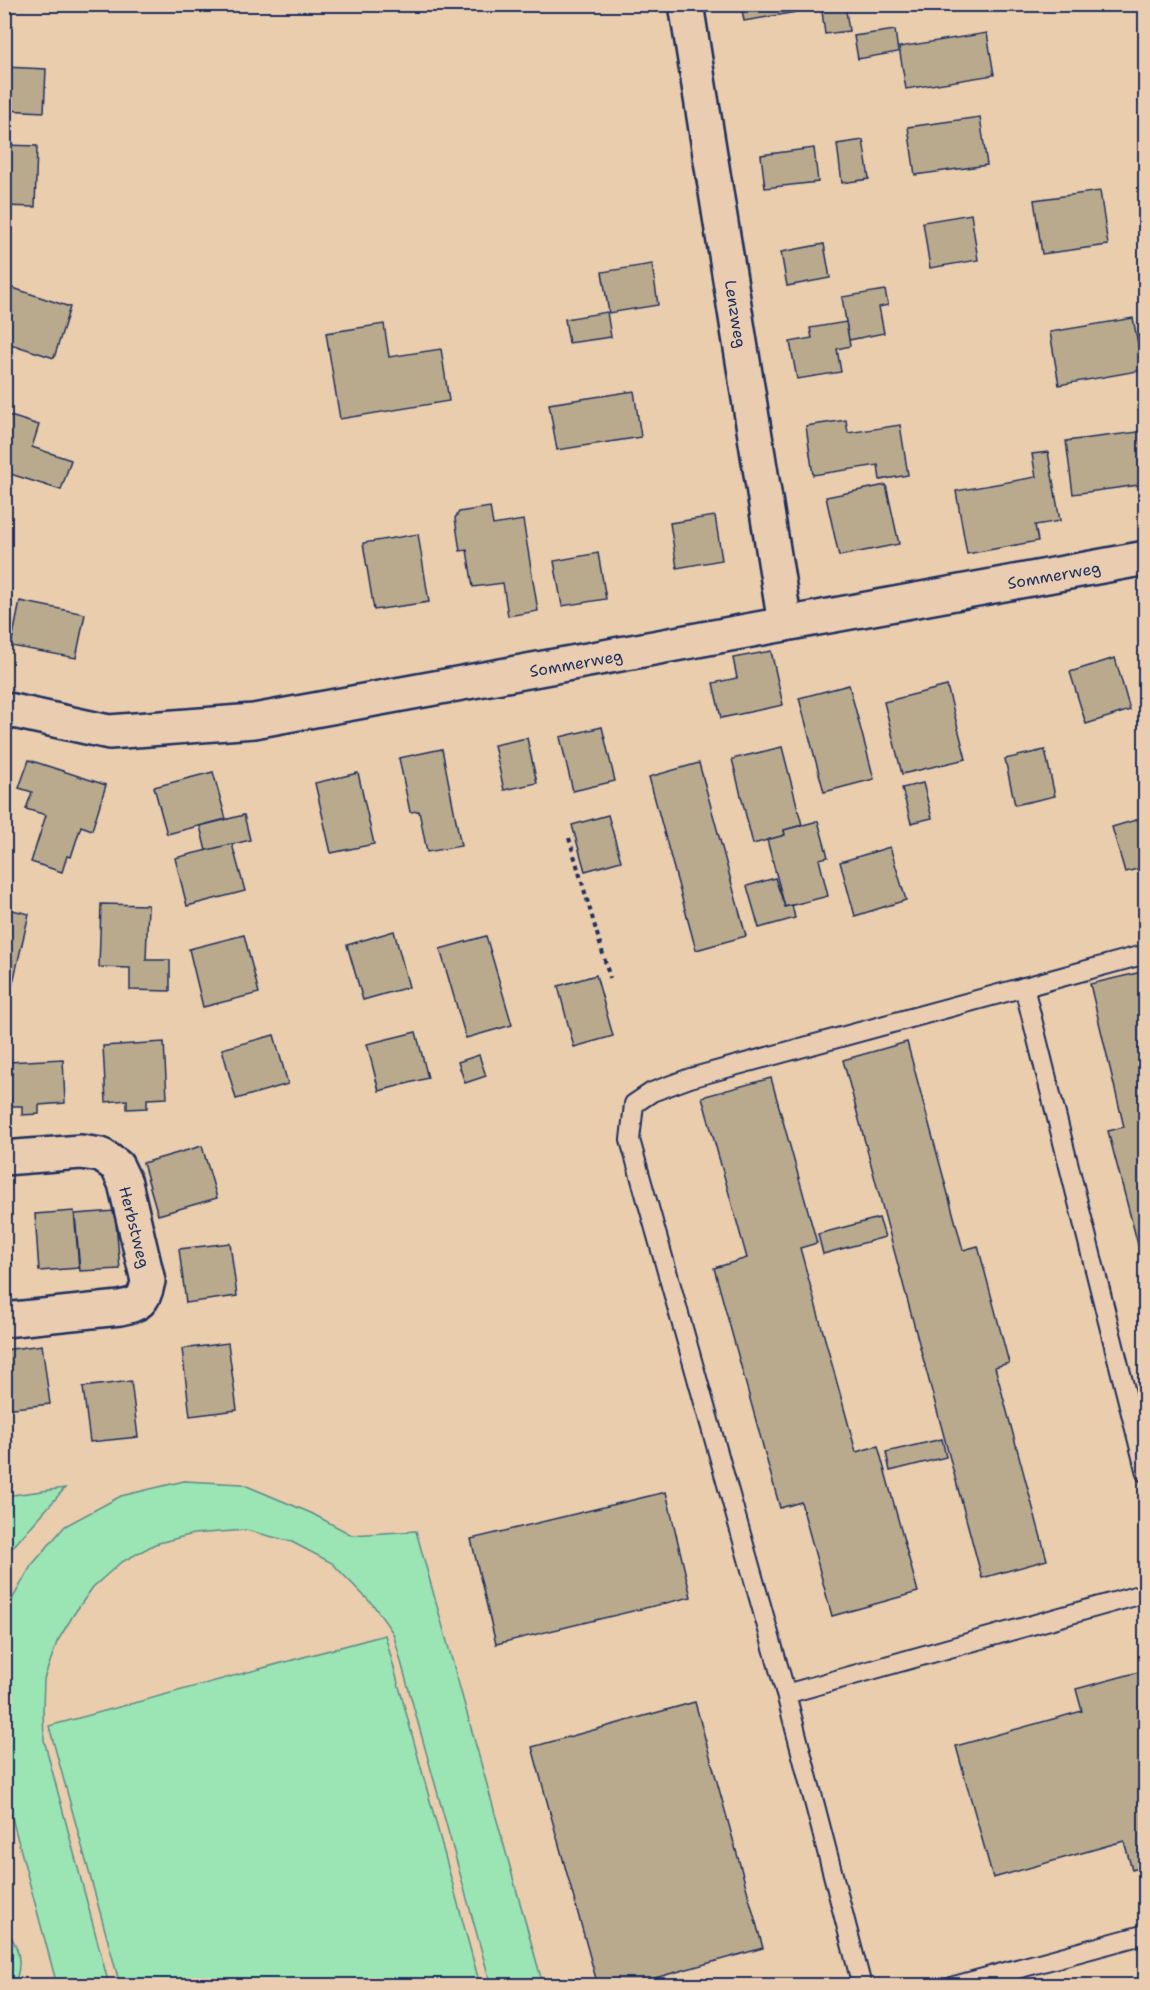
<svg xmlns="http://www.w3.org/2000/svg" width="1150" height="1990" viewBox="0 0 1150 1990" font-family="'Shantell Sans',sans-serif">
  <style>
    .green { fill: #9be4b3; stroke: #5b8a88; stroke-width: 1.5 }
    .building { fill: #b9aa8e; stroke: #1b2f5e; stroke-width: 1.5 }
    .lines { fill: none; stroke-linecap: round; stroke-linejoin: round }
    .lane-casing { stroke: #1b2f5e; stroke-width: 22 }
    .street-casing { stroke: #1b2f5e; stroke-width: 38 }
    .path { stroke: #1b2f5e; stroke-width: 4; stroke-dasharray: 4.5 4.5; stroke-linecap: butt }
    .lane { stroke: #eacdb1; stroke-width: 18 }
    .street { stroke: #eacdb1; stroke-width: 33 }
    .labels { text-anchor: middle; stroke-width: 5; stroke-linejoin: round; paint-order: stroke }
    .street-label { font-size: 16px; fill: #1b2f5e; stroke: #eacdb1 }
  </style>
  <rect width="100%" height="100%" fill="#e9cdad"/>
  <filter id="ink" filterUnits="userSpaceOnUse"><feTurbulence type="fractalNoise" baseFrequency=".0167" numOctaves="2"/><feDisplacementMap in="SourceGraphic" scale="12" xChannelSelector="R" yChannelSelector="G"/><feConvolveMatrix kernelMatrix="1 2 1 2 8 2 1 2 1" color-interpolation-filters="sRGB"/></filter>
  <g filter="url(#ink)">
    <!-- green -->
    <g class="green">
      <polygon points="184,1481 242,1484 311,1513 352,1535 416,1531 543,1985 491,1985 393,1633 374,1606 332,1563 292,1542 246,1530 193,1534 155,1544 120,1563 93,1587 74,1614 57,1642 44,1679 43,1710 44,1740 109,1985 57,1985 5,1792 5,1607 9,1605 31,1566 65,1526 121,1496"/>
      <polygon points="65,1488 5,1556 5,1496"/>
      <polygon points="385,1635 480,1985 120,1985 49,1726"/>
      <path d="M5 1929C20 1946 23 1965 14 1985H5Z"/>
    </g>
    <!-- building -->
    <g class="building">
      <polygon points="741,4 796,4 797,12 744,21"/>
      <polygon points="821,4 845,4 849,31 825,34"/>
      <polygon points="895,30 898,52 858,59 854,36"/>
      <polygon points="987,33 994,75 906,89 899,47"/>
      <polygon points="4,67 46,69 44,112 4,110"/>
      <polygon points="980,117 987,165 915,175 908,127"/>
      <polygon points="863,140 869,179 842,183 837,144"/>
      <polygon points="4,145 37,146 35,207 4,206"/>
      <polygon points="814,148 818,182 765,188 761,155"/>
      <polygon points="1100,191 1108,245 1042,254 1034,200"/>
      <polygon points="971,214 978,260 930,268 923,222"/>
      <polygon points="824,244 830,278 787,286 781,252"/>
      <polygon points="652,264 658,305 609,313 602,272"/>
      <polygon points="7,286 70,307 54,358 4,342 4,294"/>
      <polygon points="885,290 888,305 879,307 884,333 849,340 842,297"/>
      <polygon points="607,312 611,337 569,343 565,319"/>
      <polygon points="1133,318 1143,370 1059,385 1050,332"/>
      <polygon points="846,322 850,346 837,349 841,372 797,379 790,342 812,338 810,328"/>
      <polygon points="384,324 389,357 441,349 449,401 340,419 326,333"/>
      <polygon points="634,391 641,437 557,450 549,404"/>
      <polygon points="4,414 39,425 32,447 71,460 61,490 4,472"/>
      <polygon points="846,420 848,433 900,425 908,475 880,480 878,465 813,475 806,426"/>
      <polygon points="1146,431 1146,484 1073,494 1066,441"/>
      <polygon points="1048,452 1060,521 1035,525 1038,541 967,554 956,491 1036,477 1032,454"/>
      <polygon points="886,485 899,544 839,556 826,497"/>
      <polygon points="490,507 493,525 523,520 538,611 508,616 503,583 473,587 467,550 460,551 455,518 459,512"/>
      <polygon points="715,516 722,560 677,568 670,523"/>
      <polygon points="418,534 429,602 374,610 363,543"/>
      <polygon points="598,553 606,599 562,606 554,561"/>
      <polygon points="20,601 85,614 76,658 11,646"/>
      <polygon points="771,651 783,705 721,718 713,683 737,678 733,658"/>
      <polygon points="1115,658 1130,710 1086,724 1070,672"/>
      <polygon points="849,685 874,779 824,792 799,698"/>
      <polygon points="947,686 966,759 902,774 884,702"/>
      <polygon points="602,727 615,781 573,791 560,737"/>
      <polygon points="527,738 537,783 504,790 494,745"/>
      <polygon points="782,747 802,825 784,830 785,835 753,844 732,759"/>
      <polygon points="442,749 461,846 427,852 419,811 410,812 399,758"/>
      <polygon points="1045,750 1055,796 1015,805 1005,759"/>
      <polygon points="29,760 106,785 92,830 81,826 71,857 67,856 62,872 31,862 46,815 26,809 32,792 19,788"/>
      <polygon points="699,763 746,936 696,950 649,777"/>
      <polygon points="213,772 226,819 167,834 154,787"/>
      <polygon points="358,773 374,844 331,853 315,783"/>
      <polygon points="923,783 932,818 911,823 902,788"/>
      <polygon points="244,815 250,840 206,851 200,826"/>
      <polygon points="608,815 621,861 585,871 572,825"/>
      <polygon points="1146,817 1146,867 1125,872 1112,827"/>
      <polygon points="818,821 828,857 819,859 828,896 785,907 767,840 785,835 784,830"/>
      <polygon points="232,844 245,891 187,906 175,858"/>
      <polygon points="890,847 906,900 855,916 840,862"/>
      <polygon points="775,878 785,907 792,905 795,918 759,928 747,886"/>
      <polygon points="101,904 148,905 146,960 170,960 170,991 130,990 130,968 99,967"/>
      <polygon points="4,908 29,914 12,987 4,986"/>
      <polygon points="394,931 409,987 363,1000 347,945"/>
      <polygon points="244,935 259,993 203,1007 189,949"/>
      <polygon points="486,936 512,1025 466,1038 440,949"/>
      <polygon points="1146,971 1146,1275 1108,1131 1124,1127 1090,984"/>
      <polygon points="596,975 613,1036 574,1047 558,986"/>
      <polygon points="416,1032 428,1078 379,1091 367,1044"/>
      <polygon points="274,1035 288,1084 236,1099 222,1049"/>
      <polygon points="164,1042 167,1098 147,1099 147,1108 127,1109 127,1100 106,1102 103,1046"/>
      <polygon points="907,1042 963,1250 978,1246 1009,1363 995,1367 1047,1560 982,1578 843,1060"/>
      <polygon points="479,1055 486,1076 465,1083 458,1062"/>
      <polygon points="63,1059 65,1103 39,1105 39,1114 22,1115 22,1106 11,1106 8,1062"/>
      <polygon points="771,1078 817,1243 800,1248 856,1452 878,1446 918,1592 832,1616 801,1502 780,1508 714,1268 747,1258 702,1097"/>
      <polygon points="202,1146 217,1198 158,1215 143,1163"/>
      <polygon points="74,1211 79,1268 39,1271 35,1214"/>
      <polygon points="115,1211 120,1269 80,1271 75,1214"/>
      <polygon points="879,1218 885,1237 823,1254 818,1234"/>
      <polygon points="230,1243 237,1296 186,1303 179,1249"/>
      <polygon points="228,1343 237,1410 190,1416 182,1349"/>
      <polygon points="42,1345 50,1404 5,1409 4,1350"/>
      <polygon points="131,1381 138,1437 90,1442 83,1387"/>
      <polygon points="942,1439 946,1457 890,1471 886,1452"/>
      <polygon points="666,1492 691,1597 496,1644 471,1539"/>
      <polygon points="1146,1670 1146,1866 1132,1870 1124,1841 993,1878 956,1746 1082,1711 1076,1689"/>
      <polygon points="695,1702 763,1948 626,1986 598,1986 532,1747"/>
    </g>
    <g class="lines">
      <!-- lane casing -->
      <g class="lane-casing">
        <g id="lane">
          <polyline points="1024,987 1146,1473"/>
          <polyline points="786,1694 630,1140 634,1104 652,1092 690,1078 1146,954"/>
          <polyline points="862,1986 786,1694 1146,1593"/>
          <polyline points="954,1986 1146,1934"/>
        </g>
      </g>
      <!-- street casing -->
      <g class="street-casing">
        <g id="street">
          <polyline points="686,4 785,624"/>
          <polyline points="4,709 109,732 254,721 1146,558"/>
          <path d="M4 1158 81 1152 101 1155 117 1166 125 1183 148 1281C144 1302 139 1304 120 1308L4 1320"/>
        </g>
      </g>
      <!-- path -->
      <polyline class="path" points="569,838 610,978"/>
      <!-- lane -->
      <use href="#lane" class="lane"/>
      <!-- street -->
      <use href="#street" class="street"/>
    </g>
  </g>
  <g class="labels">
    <!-- street labels -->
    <g class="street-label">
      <text transform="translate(736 314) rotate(81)" y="6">Lenzweg</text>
      <text transform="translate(1054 575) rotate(-10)" y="6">Sommerweg</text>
      <text transform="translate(576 663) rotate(-10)" y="6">Sommerweg</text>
      <text transform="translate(135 1227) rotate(76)" y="6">Herbstweg</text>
    </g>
  </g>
  <!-- margin -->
  <rect width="1150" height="1990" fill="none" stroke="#eacdb1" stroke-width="24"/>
  <rect x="12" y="12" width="1126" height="1966" fill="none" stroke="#1b2f5e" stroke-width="2" filter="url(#ink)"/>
</svg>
